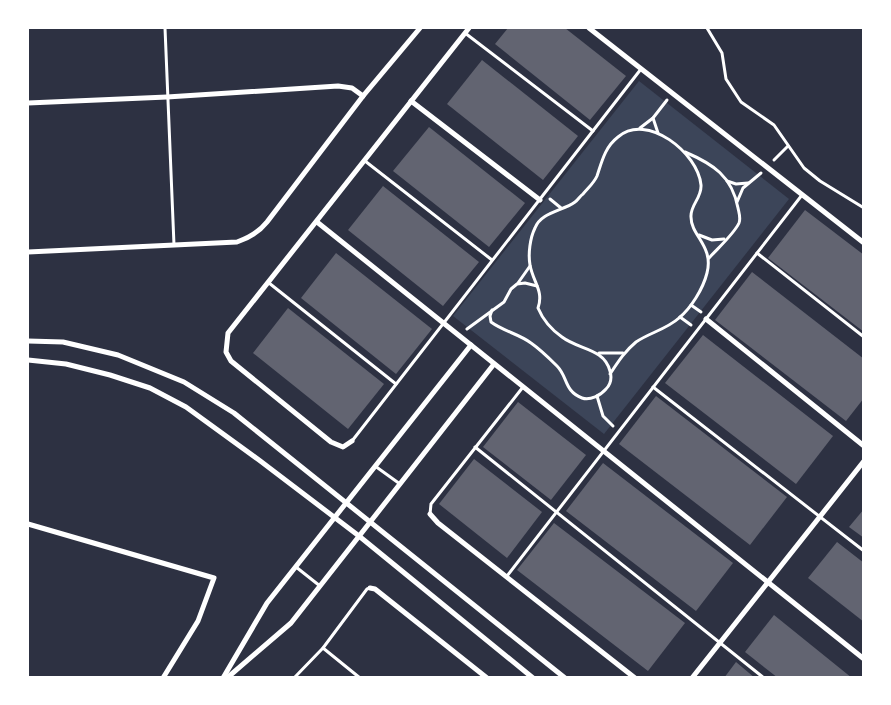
<svg xmlns="http://www.w3.org/2000/svg" width="891" height="705" viewBox="0 0 891 705" font-family="'Roboto Serif',serif">
  <style>
    .green { fill: #3c4559 }
    .building { fill: #626471 }
    .lines { fill: none; stroke-linecap: round; stroke-linejoin: round }
    .path { stroke: #fff; stroke-width: 3 }
    .service { stroke: #fff; stroke-width: 3 }
    .minor { stroke: #fff; stroke-width: 5 }
  </style>
  <rect width="100%" height="100%" fill="#2d3142"/>
  <!-- green -->
  <polygon class="green" points="639,81 789,199 604,434 453,316"/>
  <!-- building -->
  <g class="building">
    <polygon points="508,28 565,28 626,76 590,120 495,44"/>
    <polygon points="482,60 578,136 543,180 447,104"/>
    <polygon points="429,127 525,203 489,247 393,171"/>
    <polygon points="383,186 479,262 443,306 348,230"/>
    <polygon points="805,210 864,255 864,332 768,258"/>
    <polygon points="336,253 432,329 396,374 301,298"/>
    <polygon points="752,272 864,359 864,398 846,421 715,320"/>
    <polygon points="288,308 384,384 348,429 253,353"/>
    <polygon points="703,335 833,436 796,484 665,383"/>
    <polygon points="656,396 787,497 750,545 619,444"/>
    <polygon points="518,402 586,455 551,500 483,447"/>
    <polygon points="474,459 542,512 507,558 439,504"/>
    <polygon points="603,463 733,563 696,611 566,511"/>
    <polygon points="864,509 864,538 849,527"/>
    <polygon points="554,523 685,623 648,671 517,570"/>
    <polygon points="837,542 864,563 864,622 808,578"/>
    <polygon points="774,615 852,678 778,678 745,652"/>
    <polygon points="736,662 755,678 724,678"/>
  </g>
  <g class="lines">
    <!-- path -->
    <g class="path">
      <polyline points="707,28 722,53 726,79 741,102 774,125 804,168 820,181 864,208"/>
      <polyline points="653,118 658,133"/>
      <polyline points="640,128 653,118 667,100"/>
      <path d="M685 152C713 164 732 176 738 208 739 213 741 218 739 223 734 234 717 249 709 258"/>
      <polyline points="774,160 788,146"/>
      <polyline points="727,181 736,184 748,183"/>
      <polyline points="550,199 561,208"/>
      <polyline points="737,202 743,188 761,173"/>
      <polyline points="699,235 712,240 724,239"/>
      <polyline points="518,283 530,266"/>
      <polyline points="691,305 701,312"/>
      <path d="M492 310 490 316 491 322C503 331 519 334 531 343 541 350 549 358 557 366 568 377 564 391 582 398 590 401 601 395 606 389 611 384 612 378 610 371 604 348 579 350 562 337 552 330 543 320 538 308 544 291 533 282 530 265 528 254 530 238 535 228 541 212 563 211 575 202 578 200 580 196 583 194 588 188 594 183 597 176 602 161 605 147 618 137 647 112 698 153 701 185 702 198 690 205 691 217 691 236 714 246 707 273 703 289 691 308 679 318 667 329 649 333 636 342 625 351 618 362 610 374"/>
      <polyline points="680,317 691,325"/>
      <polyline points="467,329 504,302 511,289 517,284 525,283 537,286"/>
      <polyline points="599,353 623,353"/>
      <polyline points="597,396 603,416 613,426"/>
    </g>
    <!-- service -->
    <g class="service">
      <polyline points="165,28 174,245"/>
      <polyline points="465,33 593,131"/>
      <polyline points="365,161 492,260"/>
      <polyline points="757,253 864,337"/>
      <polyline points="269,283 396,384"/>
      <polyline points="653,387 864,551"/>
      <polyline points="352,441 641,69"/>
      <polyline points="475,447 764,678"/>
      <polyline points="375,466 400,484"/>
      <polyline points="430,514 431,504 523,387"/>
      <polyline points="296,567 320,586"/>
      <polyline points="507,576 802,195"/>
      <polyline points="323,648 360,678"/>
      <polyline points="294,678 323,648 367,589 370,588"/>
    </g>
    <!-- minor -->
    <g class="minor">
      <polyline points="589,28 864,243"/>
      <polyline points="411,101 540,200"/>
      <polyline points="28,103 167,97 338,86 352,88 363,96"/>
      <polyline points="317,222 864,659"/>
      <path d="M28 252 237 242C249 238 259 232 267 222L363 96 420 28"/>
      <polyline points="706,319 864,446"/>
      <polyline points="28,341 63,342 118,355 184,382 234,413 565,678"/>
      <polyline points="28,360 66,364 110,375 150,388 186,407 259,460 359,536 533,678"/>
      <polyline points="352,441 343,447 331,442 231,361 226,352 228,333 469,28"/>
      <polyline points="430,514 438,523 635,678"/>
      <polyline points="28,524 214,578 198,621 163,678"/>
      <polyline points="370,588 375,589 487,678"/>
      <polyline points="223,678 267,603 471,345"/>
      <polyline points="227,678 291,623 494,364"/>
      <polyline points="692,678 864,461"/>
    </g>
  </g>
  <!-- border -->
  <rect width="891" height="705" fill="none" stroke="#ffffff" stroke-width="58"/>
</svg>
